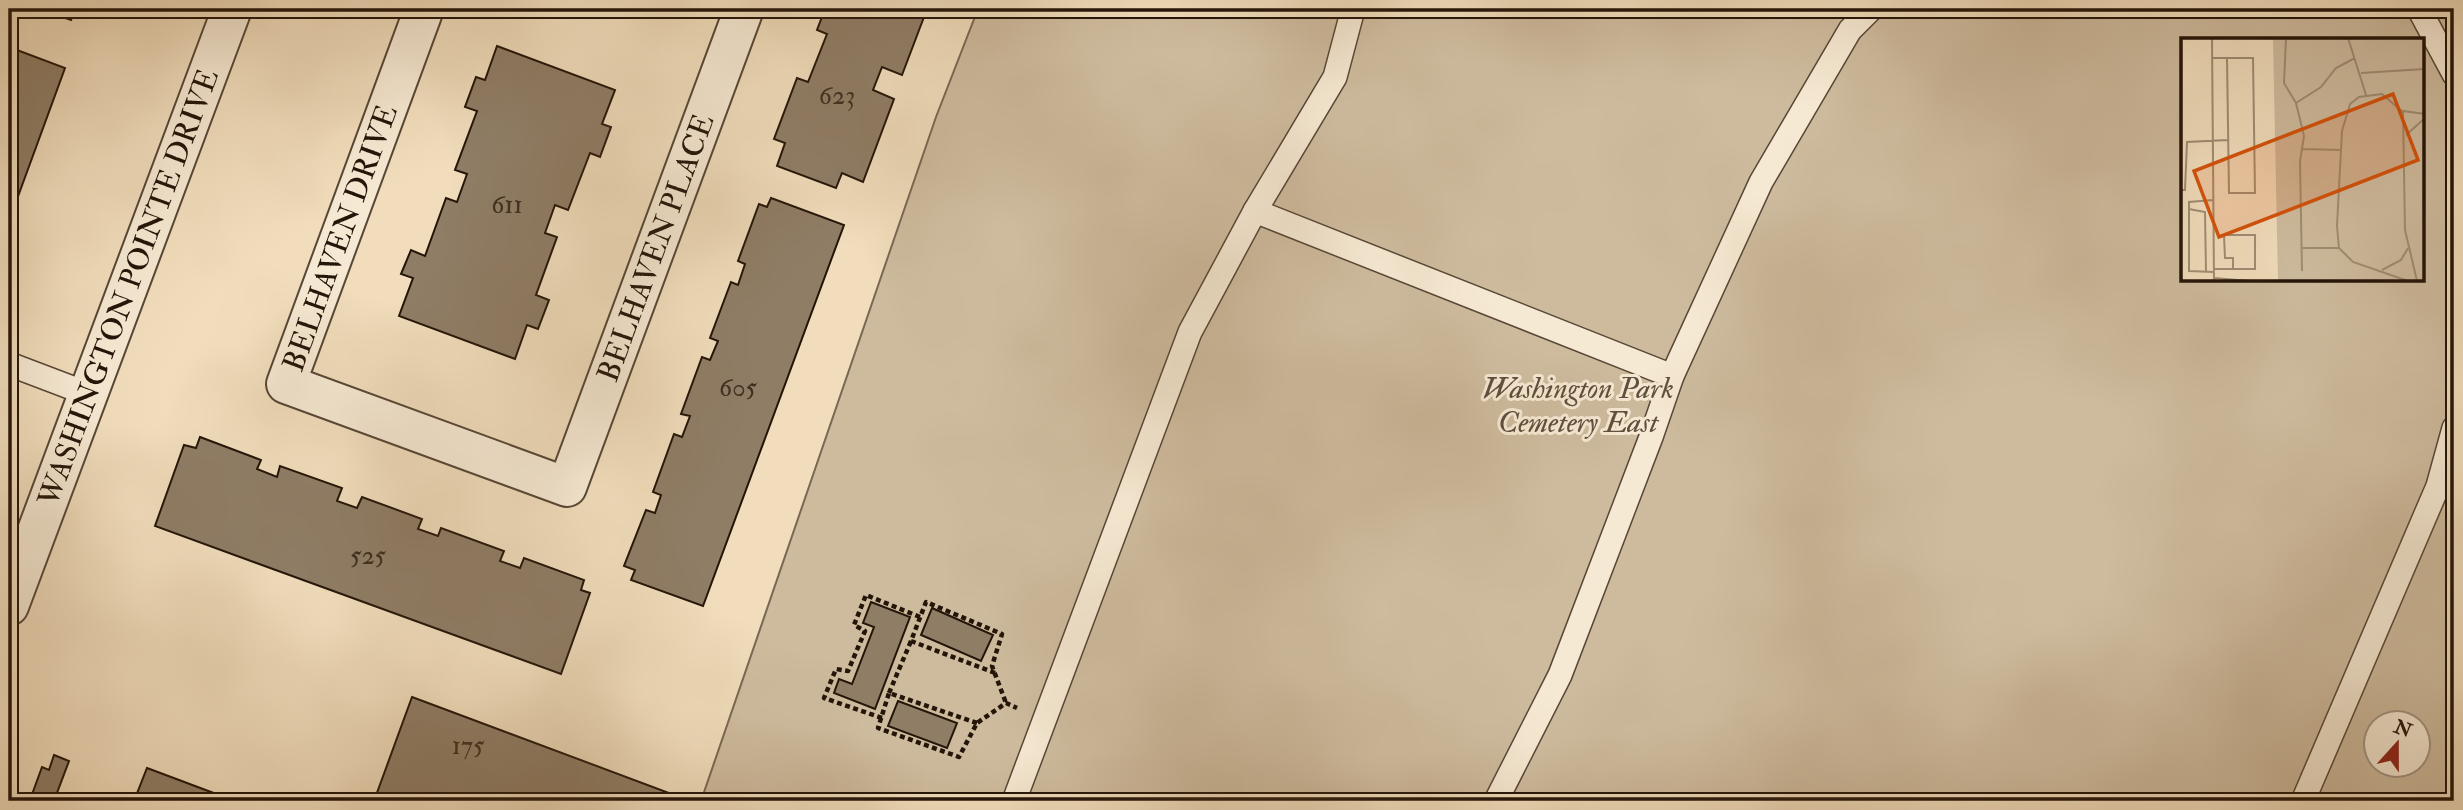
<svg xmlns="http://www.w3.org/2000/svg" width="2463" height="810" viewBox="0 0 2463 810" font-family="'IM FELL Double Pica',serif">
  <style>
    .green { fill: #cebb9e; stroke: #796854; stroke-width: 2; fill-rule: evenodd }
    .building { fill: #8f7d66; stroke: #241509; stroke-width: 2 }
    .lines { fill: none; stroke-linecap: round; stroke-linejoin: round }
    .service-casing { stroke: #574736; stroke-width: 26 }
    .minor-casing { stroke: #574736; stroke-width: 42 }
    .tertiary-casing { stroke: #574736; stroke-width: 42 }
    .path { stroke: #241509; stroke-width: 4.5; stroke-dasharray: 5 3.5; stroke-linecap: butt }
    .service { stroke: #f6e9d3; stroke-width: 23 }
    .minor { stroke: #f6e9d3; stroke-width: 38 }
    .tertiary { stroke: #f6e9d3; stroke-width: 38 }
    .labels { text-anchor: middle; stroke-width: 6; stroke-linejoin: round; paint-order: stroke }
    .number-label { font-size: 26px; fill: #3f2f20 }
    .street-label { font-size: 30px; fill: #241509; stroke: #f6e9d3 }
    .park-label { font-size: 30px; font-style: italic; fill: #604f3d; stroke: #f6e9d3 }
    .inset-road { fill: none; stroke: #9f8d74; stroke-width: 2 }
    .view { fill: #d4520c; fill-opacity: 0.15; stroke: #d4520c; stroke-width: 3.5 }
    .inset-edge { fill: none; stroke: #241509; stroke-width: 3.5 }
  </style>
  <rect width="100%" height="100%" fill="#f1ddbc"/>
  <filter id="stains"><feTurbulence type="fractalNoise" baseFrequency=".00286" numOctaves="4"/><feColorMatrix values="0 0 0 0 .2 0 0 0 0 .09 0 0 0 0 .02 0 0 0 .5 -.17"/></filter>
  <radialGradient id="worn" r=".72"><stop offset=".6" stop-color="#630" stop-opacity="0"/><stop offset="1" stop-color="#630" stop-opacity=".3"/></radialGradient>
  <!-- green -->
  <path class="green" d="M978 9H2454V801H701L936 117ZM2183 40H2423V280H2183ZM2376 722H2418V764H2376Z"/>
  <!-- building -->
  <g class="building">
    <polygon points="39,9 75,9 71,20"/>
    <polygon points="825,9 927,9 902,75 882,67 873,90 894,99 863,182 842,173 836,188 777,166 785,143 774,139 797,78 808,82 827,34 817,30"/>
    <polygon points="497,46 615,90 602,124 611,127 600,157 590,153 568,210 555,205 545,233 557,237 536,295 549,300 538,329 527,325 515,359 399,316 413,278 401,274 411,250 425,256 446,198 457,202 467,174 455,170 477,111 465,107 476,77 485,80"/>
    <polygon points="9,47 65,68 9,221"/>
    <polygon points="771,198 844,225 703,606 631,580 635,570 624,566 646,510 655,513 661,495 653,492 674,434 682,437 690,416 681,414 702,357 710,360 718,341 710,338 731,282 738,285 745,264 738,261 759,204 767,207"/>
    <polygon points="200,437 261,460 257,469 277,477 280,466 342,488 337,501 357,508 362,497 422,519 418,529 438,536 441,528 504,551 500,561 520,568 524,558 584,580 581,590 590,593 561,674 155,526 184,445 196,448"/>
    <polygon points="871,602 910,617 875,709 834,693 839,679 852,684 874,627 863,623"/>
    <polygon points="932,608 993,635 981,661 921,635"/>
    <polygon points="412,697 669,793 665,801 374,801"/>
    <polygon points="898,701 957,723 947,748 888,726"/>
    <polygon points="54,755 69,761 57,793 65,796 63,801 30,800 42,767 49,770"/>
    <polygon points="147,768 235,801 134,801"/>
  </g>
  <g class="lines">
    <!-- service casing -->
    <g class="service-casing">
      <g id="service">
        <polyline points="2419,9 2454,74"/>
        <polyline points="1255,211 1672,376"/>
        <polyline points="9,364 88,394"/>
        <polyline points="1014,801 1190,332 1255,211 1335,77 1353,9"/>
        <polyline points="1496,801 1560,675 1651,437 1672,376 1761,182 1850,30 1871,9"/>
        <polyline points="2303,801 2438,486 2454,428"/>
      </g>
    </g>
    <!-- minor casing -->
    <g class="minor-casing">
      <g id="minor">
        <path id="s1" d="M424 9 286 384 567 487 744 9"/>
      </g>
    </g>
    <!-- tertiary casing -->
    <g class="tertiary-casing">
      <g id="tertiary">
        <path id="s2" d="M9 606 232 9"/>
      </g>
    </g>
    <!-- path -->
    <g class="path">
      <polyline points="995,673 911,641 926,602 1002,634 992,666 1006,703"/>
      <polyline points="889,693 911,641"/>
      <polyline points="882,718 824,698 836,669 848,671 865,631 854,625 866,595 920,617"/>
      <polyline points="977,723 889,693 878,728 959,757 977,723 1006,703 1017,708"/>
    </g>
    <!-- service -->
    <use href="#service" class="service"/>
    <!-- minor -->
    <use href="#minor" class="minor"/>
    <!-- tertiary -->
    <use href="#tertiary" class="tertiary"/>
  </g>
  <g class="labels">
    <!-- number labels -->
    <g class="number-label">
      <text x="837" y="104">623</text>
      <text x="507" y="213">611</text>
      <text x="738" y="396">605</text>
      <text x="368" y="564">525</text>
      <text x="468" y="754">175</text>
    </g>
    <!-- street labels -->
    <g class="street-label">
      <text transform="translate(340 238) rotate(-70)" y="10">BELHAVEN DRIVE</text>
      <text dy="10" stroke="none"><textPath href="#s1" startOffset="954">BELHAVEN PLACE</textPath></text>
      <text dy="10" stroke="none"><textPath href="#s2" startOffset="340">WASHINGTON POINTE DRIVE</textPath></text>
    </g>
    <!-- park labels -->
    <g class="park-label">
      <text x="1578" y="398">Washington Park<tspan x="1578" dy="34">Cemetery East</tspan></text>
    </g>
  </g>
  <!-- overview -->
  <g transform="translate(2181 38)">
    <rect width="243" height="243" fill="#f1ddbc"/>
    <path d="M69 0H243V243H97L92 2Z" fill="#cebb9e"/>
    <path class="inset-road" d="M31 0 33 243M105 0 103 45 115 65 123 98 119 123 121 233M167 0 185 57M31 20H72L74 155H48L46 20M180 35 244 31M115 65 140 49 155 30 174 20M223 75 201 56 178 59 169 66 161 93 156 188 158 210 172 224 227 243M225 97 244 80M121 111 160 112M0 152H4L6 104 47 102M32 162 8 164V233L33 234M8 171 24 174 25 234M121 210H158M33 231H74V197H43L44 220H52V231M201 232 220 222 227 210M33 240 69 243M236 243 224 192 222 73 244 76"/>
    <path class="view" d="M212 56 237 122 38 199 13 133Z"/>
    <rect width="243" height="243" class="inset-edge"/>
  </g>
  <!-- margin -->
  <rect width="2463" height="810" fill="none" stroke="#f1ddbc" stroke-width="35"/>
  <rect x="10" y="10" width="2442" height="789" fill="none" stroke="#241509" stroke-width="3.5"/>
  <rect x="18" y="18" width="2428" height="775" fill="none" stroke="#241509" stroke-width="2"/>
  <!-- north arrow -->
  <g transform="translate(2397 744) rotate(21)"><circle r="33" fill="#f6e9d3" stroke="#a29482" stroke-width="2"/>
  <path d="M0-5L12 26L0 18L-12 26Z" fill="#8f2418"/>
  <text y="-10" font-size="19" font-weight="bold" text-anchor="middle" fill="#241509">N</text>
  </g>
  <rect width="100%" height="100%" filter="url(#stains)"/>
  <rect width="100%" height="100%" fill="url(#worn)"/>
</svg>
